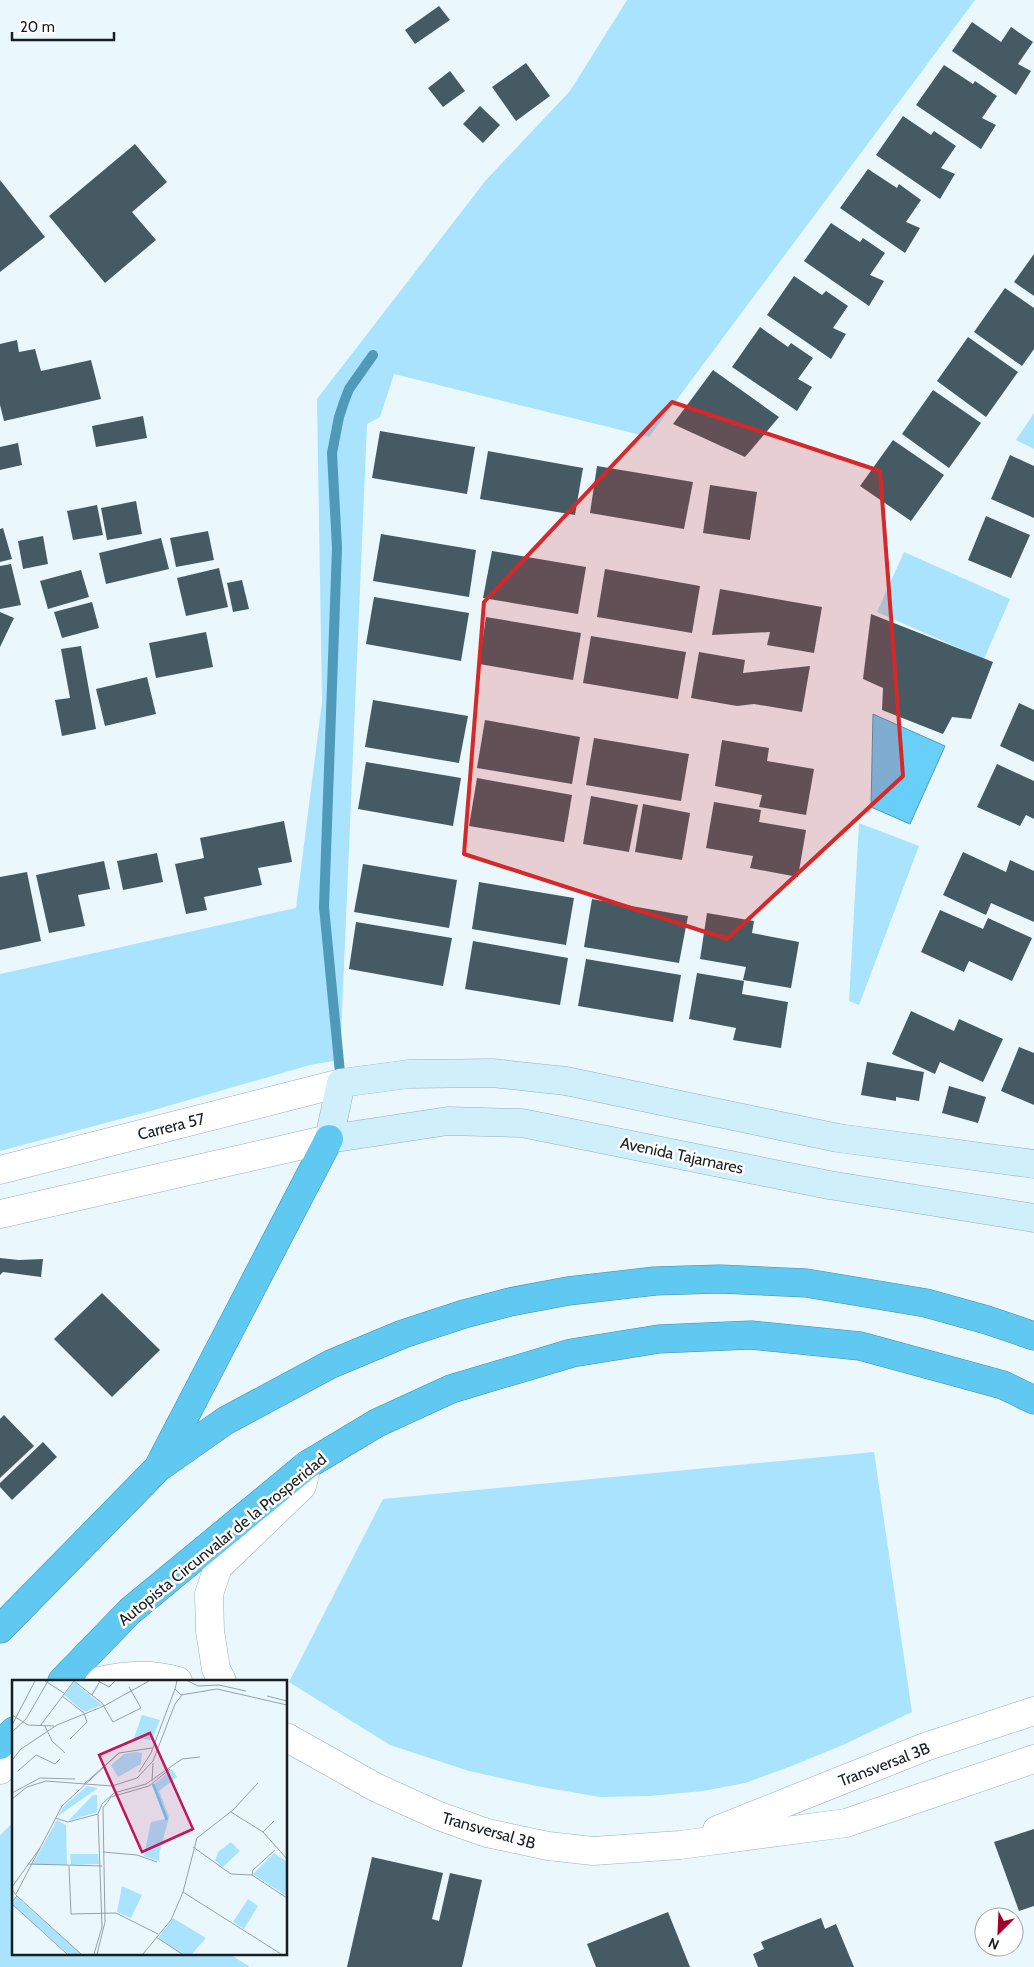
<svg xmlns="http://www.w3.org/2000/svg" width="1034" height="1967" viewBox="0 0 1034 1967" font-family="Cabin,sans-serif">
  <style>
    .green { fill: #aae3fd }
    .water { fill: #68cff9; stroke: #4f9ab8 }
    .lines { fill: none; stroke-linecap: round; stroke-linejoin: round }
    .stream { stroke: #4f9ab8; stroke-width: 10 }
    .building { fill: #465a63 }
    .street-casing { stroke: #99aeb8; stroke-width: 29 }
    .secondary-casing { stroke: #99aeb8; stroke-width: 29 }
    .highway-casing { stroke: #468da9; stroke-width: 29 }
    .street { stroke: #fff; stroke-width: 28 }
    .secondary { stroke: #cfeffb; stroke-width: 28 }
    .highway { stroke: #60c9f2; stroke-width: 28 }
    .marked { fill: #d62828; fill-opacity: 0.2; stroke: #d62828; stroke-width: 4; stroke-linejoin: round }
    .labels { text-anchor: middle; stroke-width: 5; stroke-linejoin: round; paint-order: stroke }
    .street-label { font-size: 16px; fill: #161e22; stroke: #fff }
    .inset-river { fill: none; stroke: #68cff9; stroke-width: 2.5 }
    .inset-road { fill: none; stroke: #95a1a6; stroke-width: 1 }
    .view { fill: #c2185b; fill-opacity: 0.15; stroke: #c2185b; stroke-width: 2.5 }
    .inset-edge { fill: none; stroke: #161e22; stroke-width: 2.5 }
  </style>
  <rect width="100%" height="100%" fill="#eaf8fe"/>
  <!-- green -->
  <g class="green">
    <polygon points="627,0 975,0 649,437 394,374 380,417 367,424 340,1060 310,1065 147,1112 0,1151 0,974 296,908 322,702 317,399 486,180 570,91"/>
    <polygon points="1034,413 1034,449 1016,440"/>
    <polygon points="904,552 1010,599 984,659 877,612"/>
    <polygon points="859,823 919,846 859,1005 849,1001"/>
    <polygon points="874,1452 912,1712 843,1745 789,1767 745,1783 703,1791 650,1796 600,1797 536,1786 469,1771 390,1745 289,1682 383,1499"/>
    <polygon points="14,1822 14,1953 228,1953 250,1967 0,1967 0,1835"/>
  </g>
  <!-- water -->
  <polygon class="water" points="873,714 945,746 910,824 871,807"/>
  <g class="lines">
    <!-- stream -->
    <polyline class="stream" points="341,1083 324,907 337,548 332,453 339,417 344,402 349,389 373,355"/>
  </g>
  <!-- building -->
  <g class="building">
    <polygon points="439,6 450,20 415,44 405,30"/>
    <polygon points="972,22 1001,42 1011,27 1033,42 1018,64 1031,71 1016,95 952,51"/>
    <polygon points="526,63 550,96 516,121 492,87"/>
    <polygon points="944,65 973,84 975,81 997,96 982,118 996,125 981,149 916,105"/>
    <polygon points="450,71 465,91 443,107 428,88"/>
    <polygon points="480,106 500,125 483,143 463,124"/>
    <polygon points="903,116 931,135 934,131 956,146 941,168 955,174 940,199 876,155"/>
    <polygon points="135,144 167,182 132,212 156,240 105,283 49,216"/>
    <polygon points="868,169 897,188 899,184 921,200 906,222 920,228 905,253 840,208"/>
    <polygon points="0,180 45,237 0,272"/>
    <polygon points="831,223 860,242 863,238 885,253 870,275 884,281 869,306 804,261"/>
    <polygon points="1034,254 1034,296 1014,282"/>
    <polygon points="794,276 822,295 826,291 848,306 833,328 846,334 831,359 767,315"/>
    <polygon points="1005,288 1034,308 1034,349 1022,366 974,332"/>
    <polygon points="760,327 788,347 791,343 813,358 798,379 812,387 797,411 732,367"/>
    <polygon points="968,337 1018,372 986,417 937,381"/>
    <polygon points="17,340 19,352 35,349 41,371 91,360 101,399 4,421 0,405 0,344"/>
    <polygon points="713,370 779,417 745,457 673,424"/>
    <polygon points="933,390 981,423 949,468 902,434"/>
    <polygon points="143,416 147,438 96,447 92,426"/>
    <polygon points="380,431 475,447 467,494 372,478"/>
    <polygon points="893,440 944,475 911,521 860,486"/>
    <polygon points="18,443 22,465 0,470 0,447"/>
    <polygon points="488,451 583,468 575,515 480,499"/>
    <polygon points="1010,455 1034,466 1034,518 991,499"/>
    <polygon points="597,466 693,482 684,529 590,513"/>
    <polygon points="710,485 757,492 750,540 703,533"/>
    <polygon points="136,501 142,534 107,540 101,508"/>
    <polygon points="97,505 103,535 73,540 67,511"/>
    <polygon points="986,516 1030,535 1011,578 968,560"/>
    <polygon points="3,528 12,559 0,562 0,529"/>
    <polygon points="208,531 214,560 176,567 170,538"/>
    <polygon points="381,534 476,550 469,597 373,581"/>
    <polygon points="43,536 48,564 23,569 18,541"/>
    <polygon points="161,538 169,569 106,584 99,553"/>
    <polygon points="492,551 586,567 578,614 483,598"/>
    <polygon points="11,564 21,605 0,609 0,566"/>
    <polygon points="219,568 228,607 186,616 177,578"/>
    <polygon points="605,569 700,586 692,633 597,617"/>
    <polygon points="81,570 89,597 48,609 40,581"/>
    <polygon points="242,580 249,609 233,612 227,583"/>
    <polygon points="720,589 822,607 814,653 767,645 770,632 712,635"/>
    <polygon points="374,597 469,613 461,661 366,644"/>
    <polygon points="92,602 99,628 62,638 54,612"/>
    <polygon points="0,612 14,618 0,647"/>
    <polygon points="871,614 993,662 971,719 952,717 943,734 882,710 883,688 863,679"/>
    <polygon points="486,617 581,633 573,680 479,664"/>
    <polygon points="206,632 213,667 156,678 149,643"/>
    <polygon points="591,636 686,652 678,699 583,683"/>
    <polygon points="81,646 96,729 62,736 55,700 70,698 61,649"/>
    <polygon points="699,652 745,660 743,673 810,666 802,712 754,704 737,706 691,698"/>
    <polygon points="147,677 156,714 105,726 96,689"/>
    <polygon points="373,700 468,716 459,763 365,747"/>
    <polygon points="1019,703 1034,710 1034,762 1000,746"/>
    <polygon points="485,720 580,737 572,784 477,768"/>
    <polygon points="594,738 689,754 681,801 586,785"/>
    <polygon points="722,740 769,748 767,761 814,769 806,815 759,807 762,795 715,786"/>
    <polygon points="366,762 461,778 453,826 358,809"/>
    <polygon points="997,764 1034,781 1034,819 1026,815 1020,826 977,807"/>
    <polygon points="477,778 572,795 564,842 469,826"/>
    <polygon points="591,796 638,805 629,852 583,844"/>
    <polygon points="714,802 761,810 759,822 806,830 798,877 750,868 753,856 706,848"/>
    <polygon points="643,804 690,813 682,860 635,852"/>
    <polygon points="284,821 292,862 258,868 262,885 204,897 207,910 186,914 175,864 204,858 200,838"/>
    <polygon points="963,852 1006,872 1010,860 1034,871 1034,922 991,903 986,915 943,895"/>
    <polygon points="157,853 163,882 123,890 117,861"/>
    <polygon points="104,861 110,889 78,895 85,926 49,933 36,875"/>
    <polygon points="363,864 457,880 449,928 354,912"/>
    <polygon points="27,872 41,941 0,950 0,877"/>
    <polygon points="479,882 574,898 566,945 472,929"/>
    <polygon points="592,899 688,916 679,963 584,947"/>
    <polygon points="940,910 983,929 988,918 1032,938 1012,981 969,961 964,972 921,952"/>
    <polygon points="707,913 754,921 752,933 799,942 791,988 743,980 746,967 700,959"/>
    <polygon points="356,922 452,938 443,986 349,969"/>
    <polygon points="473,941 568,958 560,1005 465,989"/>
    <polygon points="586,959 681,975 673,1022 578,1006"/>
    <polygon points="697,973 744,981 742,994 788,1002 781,1048 733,1040 736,1028 689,1019"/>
    <polygon points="911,1011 954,1031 959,1019 1003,1039 983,1082 940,1062 935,1074 892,1054"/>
    <polygon points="1019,1047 1034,1053 1034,1105 1001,1091"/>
    <polygon points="867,1062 924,1072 919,1101 896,1097 896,1101 861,1095"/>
    <polygon points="949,1086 986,1097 978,1123 942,1113"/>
    <polygon points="0,1258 19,1260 43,1259 41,1277 3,1272 0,1275"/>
    <polygon points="102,1293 160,1350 112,1397 54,1339"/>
    <polygon points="4,1415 34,1446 0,1478 0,1419"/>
    <polygon points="43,1442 57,1457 12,1500 0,1487 0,1483"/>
    <polygon points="1034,1829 1034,1906 1019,1911 994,1842"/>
    <polygon points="372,1857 443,1873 432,1919 439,1921 450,1873 482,1880 462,1967 347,1967"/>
    <polygon points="668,1912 690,1967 596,1967 587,1944"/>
    <polygon points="821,1918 825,1929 836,1924 854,1967 758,1967 753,1954 764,1949 761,1942"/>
  </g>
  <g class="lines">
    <!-- street casing -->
    <g class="street-casing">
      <g id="street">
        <polyline points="0,1170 341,1083"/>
        <polyline points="0,1214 329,1139"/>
        <path d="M99 1681C127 1675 150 1673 178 1681"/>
        <polyline points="222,1681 216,1669 210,1631 209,1594 218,1567 302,1486 307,1465"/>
        <polyline points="286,1737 375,1787 439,1816 487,1833 548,1846 593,1851 680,1845 846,1823 1034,1759"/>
        <polyline points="0,1770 14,1756"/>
        <polyline points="717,1830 925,1747 1034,1711"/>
      </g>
    </g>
    <!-- secondary casing -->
    <g class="secondary-casing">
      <polyline id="secondary" points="1034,1164 838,1138 566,1081 492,1073 409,1074 341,1083 329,1139 448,1121 522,1123 829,1185 1034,1218"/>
    </g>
    <!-- highway casing -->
    <g class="highway-casing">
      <g id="highway">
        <polyline points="160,1464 329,1139"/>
        <polyline points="0,1629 158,1468 225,1421 331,1364 403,1334 464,1314 510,1302 568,1291 655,1281 720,1279 806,1283 926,1303 987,1320 1034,1336"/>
        <polyline points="62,1681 130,1611 307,1465 377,1423 451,1389 572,1353 659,1339 751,1335 860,1346 1003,1385 1034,1400"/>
        <polyline points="0,1745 14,1731"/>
      </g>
    </g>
    <!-- street -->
    <use href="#street" class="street"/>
    <!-- secondary -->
    <use href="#secondary" class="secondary"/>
    <!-- highway -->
    <use href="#highway" class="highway"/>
  </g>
  <!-- marked area -->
  <path class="marked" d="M672 402 880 471 903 776 727 939 464 854 484 602Z"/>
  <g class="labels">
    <!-- street labels -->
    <g class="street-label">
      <text transform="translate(171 1126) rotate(-14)" y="6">Carrera 57</text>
      <text transform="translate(682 1155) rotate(12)" y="6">Avenida Tajamares</text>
      <text transform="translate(222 1539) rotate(-39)" y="6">Autopista Circunvalar de la Prosperidad</text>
      <text transform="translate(884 1764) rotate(-21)" y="6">Transversal 3B</text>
      <text transform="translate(489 1830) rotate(16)" y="6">Transversal 3B</text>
    </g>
  </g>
  <!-- overview -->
  <g transform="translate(12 1680)">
    <rect width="275" height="275" fill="#eaf8fe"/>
    <path d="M62 2 90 25 72 32 52 15ZM130 35 148 40 140 60 122 58ZM124 72 130 73 129 84 106 97 99 85 112 74ZM160 89 165 97 147 111 157 137 147 175 148 185 147 181 132 176 139 142 153 139 141 105ZM75 106 86 108 46 136 52 126ZM81 115H85V132L56 141ZM45 140 54 145 55 185H20ZM219 162 228 171 211 187 203 181 206 172ZM262 173 275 182V216L241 194ZM58 174H86L87 184 59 185ZM110 206 130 215 119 238 105 232ZM5 217 69 274H56L0 224ZM236 219 246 226 232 249 221 242ZM161 238 194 258 180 274H171L146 258Z" fill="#aae3fd"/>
    <path class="inset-river" d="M141 104 155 140"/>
    <path class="inset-road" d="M33 1 52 13M62 1 90 23 101 42 129 28 117 7M86 1 97 7 103 1M165 1 163 9 169 15 205 9 275 25M176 1 186 6 207 5 234 11M80 15 88 1M50 16 72 33 75 42 58 59M255 16 275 21M0 35 16 45 42 46M0 45 23 1M28 46 62 1M33 46 40 61 53 73M0 52 14 39 36 1M0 80 9 69 45 45 92 26 137 1M6 91 24 75 43 84 48 79M127 92 139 73 163 9M140 101 141 83M72 104 107 73 140 68M0 113 28 98 63 99M0 119 15 107 34 101 100 106 125 98 141 81 163 24 170 15M219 132 251 152 275 179M43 138 56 142 86 134M251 152 262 141M181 167 219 194 240 195M91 172 125 175 145 182M16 184 90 186M57 186 59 234 104 233 146 254M240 195 275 218M240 195 241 190 263 170M0 207 28 168M0 210 5 216 0 222M171 212 269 274M4 214 50 126 107 73M5 216 69 274M0 224 55 274M144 257 170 274M82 274 90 247 86 134 90 124 102 113 134 104 170 79 188 77M85 274 93 242 91 128 99 117 137 106 158 89M131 274 159 240 171 212 185 158 221 130 246 103"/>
    <path class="view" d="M138 53 181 149 130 172 87 75Z"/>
    <rect width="275" height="275" class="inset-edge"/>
  </g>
  <!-- north arrow -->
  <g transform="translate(999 1932) rotate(204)"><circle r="24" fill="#ffffff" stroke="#a2a5a7"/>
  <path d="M0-4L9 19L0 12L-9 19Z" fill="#a1002f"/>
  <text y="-8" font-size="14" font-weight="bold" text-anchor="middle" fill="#161e22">N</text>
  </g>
  <!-- scale -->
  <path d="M12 32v8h102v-8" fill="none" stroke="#161e22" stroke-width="2.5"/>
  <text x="20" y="32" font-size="15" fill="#161e22" stroke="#ffffff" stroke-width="4" paint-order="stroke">20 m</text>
</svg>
